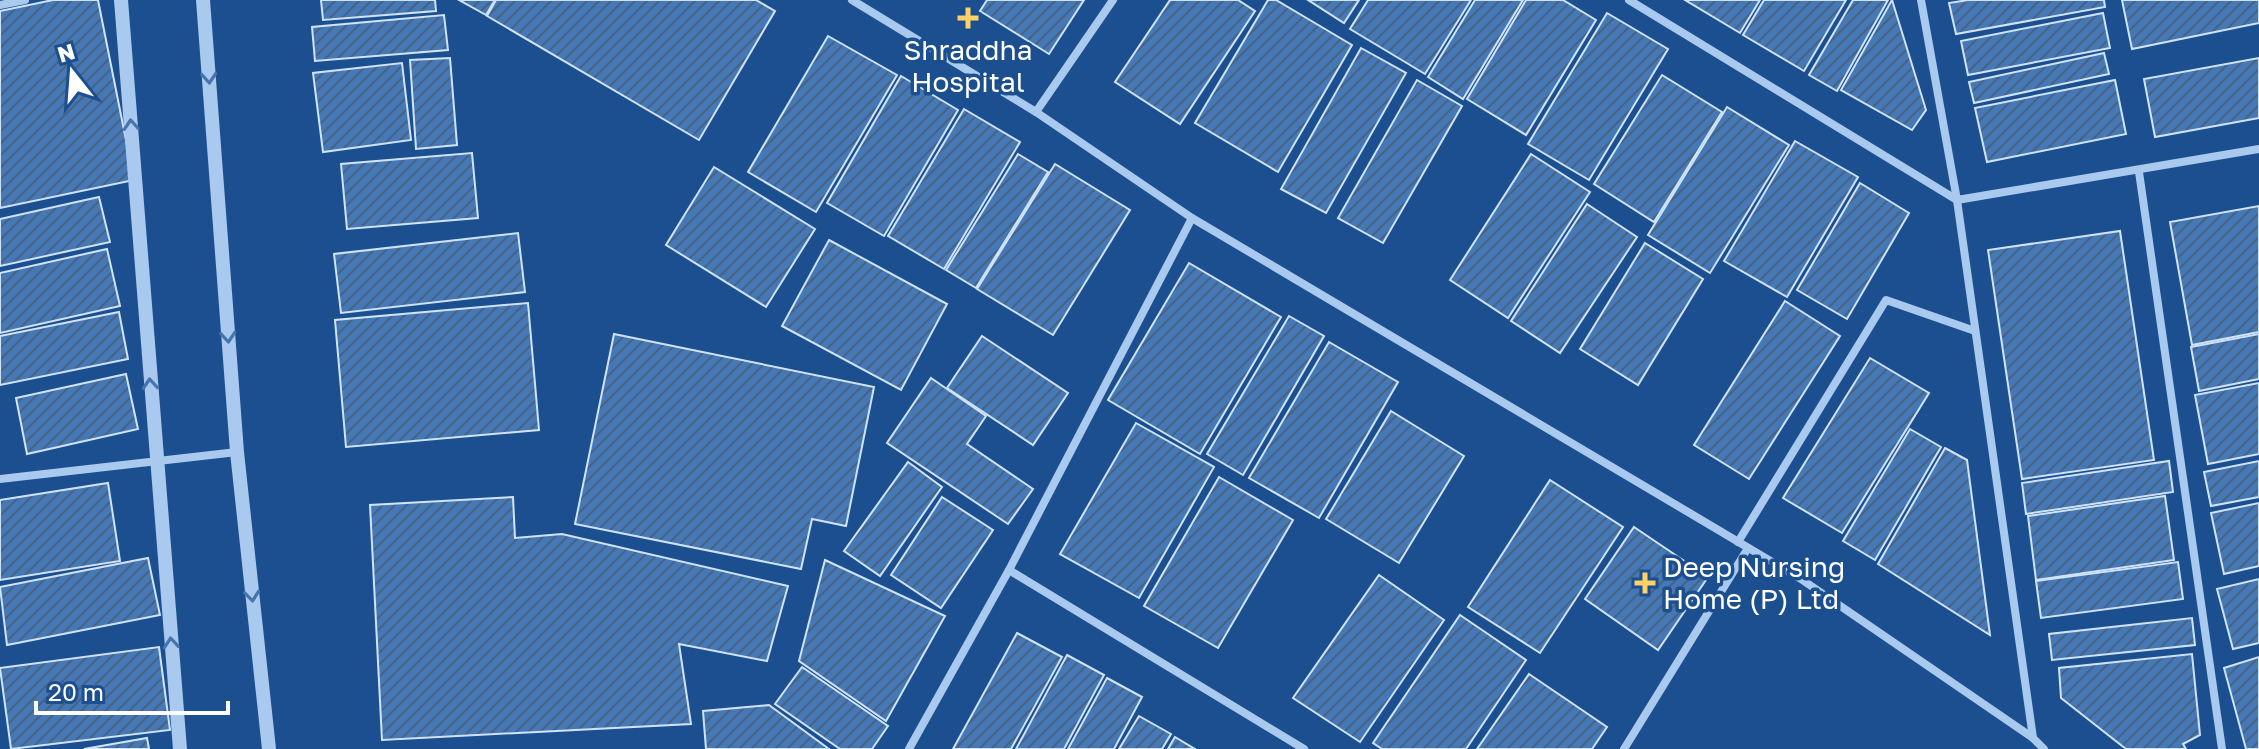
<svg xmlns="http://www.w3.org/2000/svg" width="2259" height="749" viewBox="0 0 2259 749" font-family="'Golos Text',sans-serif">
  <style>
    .building { fill: url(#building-hatch); stroke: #cfe3fa; stroke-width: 2 }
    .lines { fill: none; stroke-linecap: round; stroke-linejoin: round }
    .minor { stroke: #a9c9ee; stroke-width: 8 }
    .tertiary { stroke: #a9c9ee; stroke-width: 14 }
    .oneway { stroke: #4674ac }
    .poi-dot { fill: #ffd166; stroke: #1b4f8f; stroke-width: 3 }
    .labels { text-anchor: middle; stroke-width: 7; stroke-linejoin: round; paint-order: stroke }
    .poi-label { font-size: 28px; fill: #fff; stroke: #1b4f8f }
  </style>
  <defs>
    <pattern id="building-hatch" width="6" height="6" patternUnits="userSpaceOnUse" patternTransform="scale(2)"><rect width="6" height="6" fill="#4478b7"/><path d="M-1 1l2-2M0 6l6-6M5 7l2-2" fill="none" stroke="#486282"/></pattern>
  </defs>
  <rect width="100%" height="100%" fill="#1b4f8f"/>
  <!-- building -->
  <g class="building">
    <polygon points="53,0 98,0 134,180 0,208 0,11"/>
    <polygon points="321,0 435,0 436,11 323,20"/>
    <polygon points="459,0 495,0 486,15"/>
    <polygon points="496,0 756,0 775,11 699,140 487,16"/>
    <polygon points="987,0 1084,0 1049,54 980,11"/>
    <polygon points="1170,0 1238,0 1255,11 1180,124 1115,82"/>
    <polygon points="1268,0 1276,0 1352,45 1278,172 1195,123"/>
    <polygon points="1308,0 1359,0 1344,23"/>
    <polygon points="1368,0 1471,0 1425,74 1350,29"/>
    <polygon points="1475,0 1523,0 1463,99 1428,77"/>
    <polygon points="1526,0 1563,0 1596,20 1526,135 1467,99"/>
    <polygon points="1685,0 1760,0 1740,33"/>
    <polygon points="1764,0 1846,0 1804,71 1743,35"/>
    <polygon points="1853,0 1888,0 1837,91 1809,75"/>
    <polygon points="1892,0 1926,110 1912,130 1841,90"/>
    <polygon points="1968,0 2104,0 2105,7 1956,34 1949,3"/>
    <polygon points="2122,0 2259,0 2259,23 2132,49"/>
    <polygon points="1607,13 1668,49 1589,180 1528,144"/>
    <polygon points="2103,13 2110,48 1968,75 1961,41"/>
    <polygon points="444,15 448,50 315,61 312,27"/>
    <polygon points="828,36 897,75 816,212 748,172"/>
    <polygon points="1361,48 1406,73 1326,213 1281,189"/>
    <polygon points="2104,53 2109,74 1974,103 1969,82"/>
    <polygon points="450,58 457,145 416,149 410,60"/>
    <polygon points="2259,58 2259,118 2155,137 2144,79"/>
    <polygon points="402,63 411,140 323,152 313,73"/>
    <polygon points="1662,75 1722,112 1654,222 1594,184"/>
    <polygon points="901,76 958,110 884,236 827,203"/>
    <polygon points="1417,80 1462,106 1383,243 1338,218"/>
    <polygon points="2115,80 2126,134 1987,162 1975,108"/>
    <polygon points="1727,107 1789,145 1710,273 1648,235"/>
    <polygon points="964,109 1020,142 944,269 888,236"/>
    <polygon points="1795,141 1858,177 1787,297 1724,261"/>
    <polygon points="472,153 478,218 347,229 341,164"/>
    <polygon points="1018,154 1048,172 976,288 946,270"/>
    <polygon points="1531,154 1590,192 1508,318 1450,280"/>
    <polygon points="1055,164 1130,210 1053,335 977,289"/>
    <polygon points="714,167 815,229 766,307 666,245"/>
    <polygon points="1860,183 1909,213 1847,319 1797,290"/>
    <polygon points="99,197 110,242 0,266 0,219"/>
    <polygon points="1587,204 1637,237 1560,353 1511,321"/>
    <polygon points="2259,206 2259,332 2192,345 2170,222"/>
    <polygon points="2120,231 2154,460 2022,479 1988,250"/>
    <polygon points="518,233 525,292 341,313 334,254"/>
    <polygon points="829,240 947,304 901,390 782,326"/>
    <polygon points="1645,243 1703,279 1638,385 1580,349"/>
    <polygon points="107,249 120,306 0,333 0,273"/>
    <polygon points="1189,263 1281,317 1200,454 1108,400"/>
    <polygon points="1785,301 1840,336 1749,479 1694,445"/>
    <polygon points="528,303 539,430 346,447 335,320"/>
    <polygon points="119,312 128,359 0,385 0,336"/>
    <polygon points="1289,316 1324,336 1243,475 1207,454"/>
    <polygon points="614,334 874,387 846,526 812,519 801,569 575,524"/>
    <polygon points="2259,334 2259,379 2199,391 2191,347"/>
    <polygon points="982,336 1068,393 1033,445 947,388"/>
    <polygon points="1329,342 1398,382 1319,518 1249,478"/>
    <polygon points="1870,358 1929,393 1842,533 1783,498"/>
    <polygon points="126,374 138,429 27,454 16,398"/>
    <polygon points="931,378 986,416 967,444 1033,489 1008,524 887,443"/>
    <polygon points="2259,383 2259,454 2208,464 2195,395"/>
    <polygon points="1391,411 1464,456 1399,563 1326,519"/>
    <polygon points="1136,423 1214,467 1139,598 1060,554"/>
    <polygon points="1910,429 1941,447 1875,560 1843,541"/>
    <polygon points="1945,448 1967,460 1990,635 1878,564"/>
    <polygon points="2169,461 2173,492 2026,514 2022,483"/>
    <polygon points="2259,461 2259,497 2211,506 2204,472"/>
    <polygon points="908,462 942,487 880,576 844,551"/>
    <polygon points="1219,477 1293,520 1218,648 1144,606"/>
    <polygon points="1550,480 1623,527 1540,653 1468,607"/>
    <polygon points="108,483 120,561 0,580 0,500"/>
    <polygon points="2165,496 2174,560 2036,580 2028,516"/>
    <polygon points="513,497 515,538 562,534 788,586 767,661 679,644 691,724 382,740 370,505"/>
    <polygon points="942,497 993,530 941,608 891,575"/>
    <polygon points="2259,503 2259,566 2224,574 2211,513"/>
    <polygon points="1634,527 1708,577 1658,650 1585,599"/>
    <polygon points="148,558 160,615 7,645 0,587"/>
    <polygon points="825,560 945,616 886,721 799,661"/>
    <polygon points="2178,562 2183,599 2041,618 2036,581"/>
    <polygon points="1379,575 1444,620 1360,742 1293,698"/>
    <polygon points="2259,579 2259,643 2233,649 2217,589"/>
    <polygon points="1460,615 1526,660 1466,749 1382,749 1373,743"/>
    <polygon points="2192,618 2195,645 2052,660 2049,634"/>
    <polygon points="1017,633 1062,657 1011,749 953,749"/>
    <polygon points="159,647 170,730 11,749 0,668"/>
    <polygon points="2192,654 2200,735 2183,744 2186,749 2126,749 2061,698 2059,668"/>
    <polygon points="1067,655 1104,675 1064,749 1016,749"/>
    <polygon points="2259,657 2259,749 2246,749 2224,668"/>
    <polygon points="802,667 888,726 872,749 840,749 775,704"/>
    <polygon points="1529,674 1607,727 1592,749 1477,749"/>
    <polygon points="1107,678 1142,697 1114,749 1068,749"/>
    <polygon points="769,705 829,749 706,749 703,711"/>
    <polygon points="1139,716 1171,734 1162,749 1119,749"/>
    <polygon points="1175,737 1195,749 1168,749"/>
    <polygon points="147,738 149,749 84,749"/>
  </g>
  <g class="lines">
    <!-- minor -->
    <g class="minor">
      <polyline points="852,0 1036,112 1192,218 1801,579 2033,738 2044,749"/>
      <polyline points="1629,0 1957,200"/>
      <polyline points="1921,0 1957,200"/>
      <polyline points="0,5 25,0"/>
      <polyline points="1036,112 1113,0"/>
      <polyline points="2139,172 2222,749"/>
      <polyline points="0,479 237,452"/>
      <polyline points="1738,542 1886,300 1975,331"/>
      <polyline points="1009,570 1304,749"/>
      <polyline points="2033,738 1957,200 2259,149"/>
      <polyline points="909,749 1009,570 1192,218"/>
      <polyline points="1624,749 1748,548"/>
    </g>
    <!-- tertiary -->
    <g class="tertiary">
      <polyline points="121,0 180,749"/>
      <polyline points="203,0 237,452 269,749"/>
    </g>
  </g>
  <!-- one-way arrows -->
  <defs><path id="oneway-chevron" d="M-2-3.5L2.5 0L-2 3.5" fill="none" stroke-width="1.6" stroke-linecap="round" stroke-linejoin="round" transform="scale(2)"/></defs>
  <g class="oneway">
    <use href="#oneway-chevron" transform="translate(209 78) rotate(86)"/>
    <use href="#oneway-chevron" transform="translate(131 125) rotate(-94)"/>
    <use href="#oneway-chevron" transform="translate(228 337) rotate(86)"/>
    <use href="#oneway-chevron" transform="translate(150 384) rotate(-94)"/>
    <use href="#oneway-chevron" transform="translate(252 596) rotate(84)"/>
    <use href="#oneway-chevron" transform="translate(171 643) rotate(-95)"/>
  </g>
  <!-- markers -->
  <g class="poi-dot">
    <path d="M964 6h8v8h8v8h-8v8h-8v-8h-8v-8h8z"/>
    <path d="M1641 571h8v8h8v8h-8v8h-8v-8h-8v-8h8z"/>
  </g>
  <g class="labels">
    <!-- poi labels -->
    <g class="poi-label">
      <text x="968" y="60">Shraddha<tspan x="968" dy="32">Hospital</tspan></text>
      <text x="1663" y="577" text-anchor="start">Deep Nursing<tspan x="1663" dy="32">Home (P) Ltd</tspan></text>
    </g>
  </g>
  <!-- north arrow -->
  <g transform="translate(72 72) rotate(343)" stroke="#1b4f8f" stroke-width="6" paint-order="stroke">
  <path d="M0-6L14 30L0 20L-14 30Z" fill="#ffffff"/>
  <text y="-12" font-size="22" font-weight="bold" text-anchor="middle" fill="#ffffff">N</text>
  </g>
  <!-- scale -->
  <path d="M36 701v12h192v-12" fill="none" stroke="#ffffff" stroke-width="4"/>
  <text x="48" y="701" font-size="24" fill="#ffffff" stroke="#1b4f8f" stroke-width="6" paint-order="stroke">20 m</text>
</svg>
